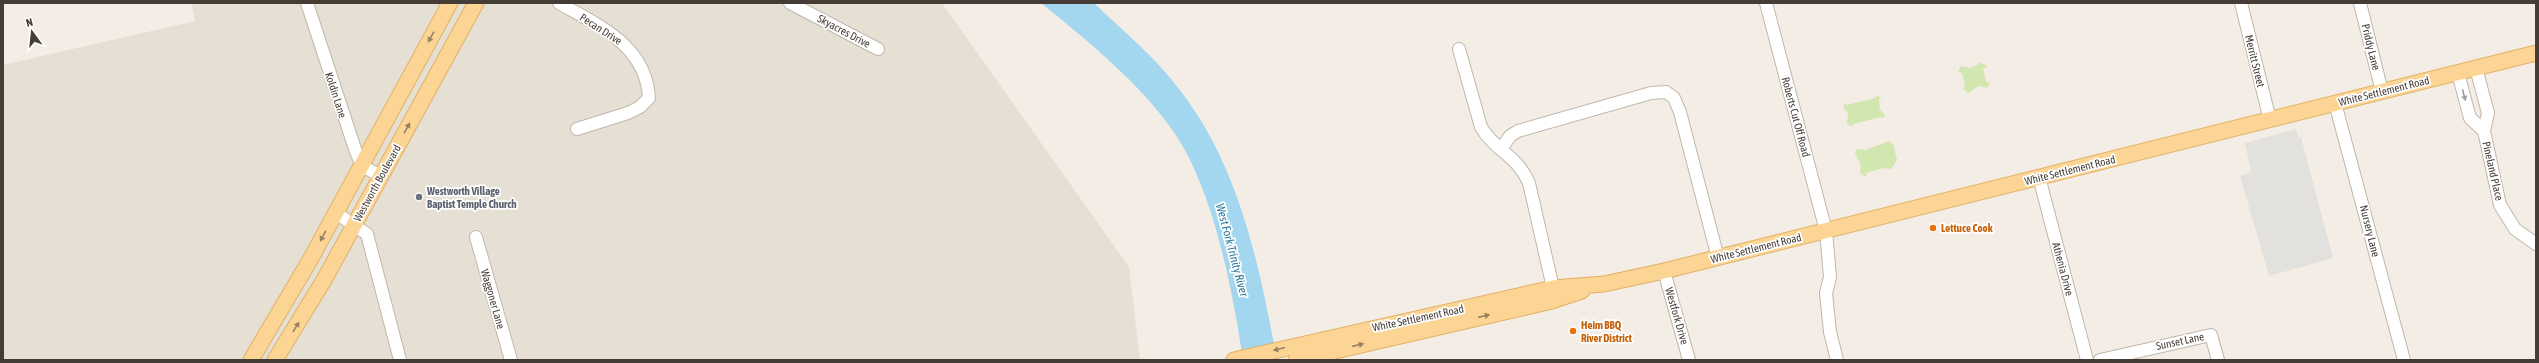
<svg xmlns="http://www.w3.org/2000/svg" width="2539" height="363" viewBox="0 0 2539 363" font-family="'Asap Condensed',sans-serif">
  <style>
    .residential { fill: #e6dfd4 }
    .green { fill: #d2e6af }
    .parking { fill: #e3e1de }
    .water { fill: #a3d7ef }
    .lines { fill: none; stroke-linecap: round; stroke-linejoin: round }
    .minor-casing { stroke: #c1b7ac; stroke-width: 14 }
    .major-casing { stroke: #e1b065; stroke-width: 17 }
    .minor { stroke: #fff; stroke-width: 12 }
    .major { stroke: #fcd595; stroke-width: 15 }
    .oneway { fill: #978160 }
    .oneway2 { fill: #a29e9a }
    .worship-dot { fill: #6b7280; stroke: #fff; stroke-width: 1.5 }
    .food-dot { fill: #e8710a; stroke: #fff; stroke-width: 1.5 }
    .labels { text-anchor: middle; stroke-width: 3.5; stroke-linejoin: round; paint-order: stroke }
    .street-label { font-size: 11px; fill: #453d35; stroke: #fff }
    .worship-label { font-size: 11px; font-weight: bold; fill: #5b616d; stroke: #fff; text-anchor: start }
    .food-label { font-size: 11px; font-weight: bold; fill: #c56008; stroke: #fff; text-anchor: start }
    .water-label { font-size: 12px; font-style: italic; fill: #2e799f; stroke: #fff }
  </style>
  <rect width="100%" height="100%" fill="#f3ede6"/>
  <!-- residential -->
  <polygon class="residential" points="191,3 942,3 1129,267 1140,360 3,360 3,65 195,21"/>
  <!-- green -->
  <g class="green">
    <polygon points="1978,62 1986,65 1987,67 1983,69 1986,82 1990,82 1987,88 1979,86 1968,93 1963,89 1965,86 1962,73 1958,72 1961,66 1970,68 1979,64"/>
    <polygon points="1877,95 1882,99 1879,99 1880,110 1885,115 1882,119 1881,117 1853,124 1852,127 1847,124 1848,113 1843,107 1845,103 1846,105 1876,98"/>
    <polygon points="1889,141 1893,144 1897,160 1891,169 1884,168 1866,173 1866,177 1860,173 1861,166 1855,153 1857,149 1865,150"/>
  </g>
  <!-- parking -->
  <polygon class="parking" points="2296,129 2298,137 2301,137 2333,258 2269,276 2240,176 2251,172 2245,143"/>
  <!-- water -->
  <path class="water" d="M1041 3H1094C1123 31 1155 57 1179 89 1240 167 1259 265 1277 360H1243C1233 293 1216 204 1182 145 1151 92 1088 41 1041 3Z"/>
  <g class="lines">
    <!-- minor casing -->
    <g class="minor-casing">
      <g id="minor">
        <polyline points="307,3 355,149 362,166 381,176"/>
        <path d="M559 3C599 26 646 45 649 98L640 107 628 113 577 129"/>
        <polyline points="790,3 878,49"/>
        <polyline points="1766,3 1826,231 1830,277 1826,293 1830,332 1837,360"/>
        <polyline points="2241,3 2270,120"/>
        <polyline points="2360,3 2382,92"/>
        <path d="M1459 49 1481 127C1495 151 1517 155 1529 183L1553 288"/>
        <polyline points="2476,68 2488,113 2484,131 2500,205 2515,229 2536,244"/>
        <polyline points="2458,73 2470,118 2484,131"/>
        <polyline points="2335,103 2404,360"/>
        <polyline points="1501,149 1510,136 1518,131 1651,93 1666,92 1674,98 1680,112 1718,258"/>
        <polyline points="2039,177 2087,360"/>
        <polyline points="336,213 367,234 400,360"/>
        <polyline points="476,237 511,360"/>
        <polyline points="1664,271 1689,360"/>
        <polyline points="2100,360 2211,335 2218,360"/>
      </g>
    </g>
    <!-- major casing -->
    <g class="major-casing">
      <g id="major">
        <polyline points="251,360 310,260 450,3"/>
        <polyline points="275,360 324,280 476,3"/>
        <polyline points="1234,360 1553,288 1604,284 1664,271 2536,53"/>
        <polyline points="1296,360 1552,301 1582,291"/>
      </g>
    </g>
    <!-- minor -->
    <use href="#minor" class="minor"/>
    <!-- major -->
    <use href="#major" class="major"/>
  </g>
  <!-- one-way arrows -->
  <defs><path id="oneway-solid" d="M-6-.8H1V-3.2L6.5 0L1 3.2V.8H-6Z"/></defs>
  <g class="oneway">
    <use href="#oneway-solid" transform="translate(431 37) rotate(119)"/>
    <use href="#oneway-solid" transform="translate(407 128) rotate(-61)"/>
    <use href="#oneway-solid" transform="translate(323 236) rotate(119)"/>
    <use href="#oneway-solid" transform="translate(1484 316) rotate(-13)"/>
    <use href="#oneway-solid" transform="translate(296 327) rotate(-59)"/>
    <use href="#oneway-solid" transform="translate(1358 345) rotate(-13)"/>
    <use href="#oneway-solid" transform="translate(1279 349) rotate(166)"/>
  </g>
  <use class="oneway2" href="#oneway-solid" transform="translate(2464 95) rotate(75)"/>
  <!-- markers -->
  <circle class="worship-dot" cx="419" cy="197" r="4"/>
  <g class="food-dot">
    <circle cx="1933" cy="228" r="4"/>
    <circle cx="1573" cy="331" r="4"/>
  </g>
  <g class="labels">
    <!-- street labels -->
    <g class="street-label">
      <text transform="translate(601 29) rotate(33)" y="4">Pecan Drive</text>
      <text transform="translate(844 31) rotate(28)" y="4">Skyacres Drive</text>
      <text transform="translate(2371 47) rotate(76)" y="4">Priddy Lane</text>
      <text transform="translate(2255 61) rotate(76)" y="4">Merritt Street</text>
      <text transform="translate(2384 91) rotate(-14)" y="4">White Settlement Road</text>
      <text transform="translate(336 95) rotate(72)" y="4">Koldin Lane</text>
      <text transform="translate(1796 117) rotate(75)" y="4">Roberts Cut Off Road</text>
      <text transform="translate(2070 170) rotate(-14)" y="4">White Settlement Road</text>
      <text transform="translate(2493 171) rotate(77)" y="4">Pineland Place</text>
      <text transform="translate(377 183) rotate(-61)" y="4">Westworth Boulevard</text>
      <text transform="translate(2370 231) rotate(76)" y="4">Nursery Lane</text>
      <text transform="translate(1756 248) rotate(-14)" y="4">White Settlement Road</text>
      <text transform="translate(2063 269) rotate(75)" y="4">Athenia Drive</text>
      <text transform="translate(493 299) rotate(74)" y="4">Waggoner Lane</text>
      <text transform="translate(1677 316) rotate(74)" y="4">Westfork Drive</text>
      <text transform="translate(1418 318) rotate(-12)" y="4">White Settlement Road</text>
      <text transform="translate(2180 341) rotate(-12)" y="4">Sunset Lane</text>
    </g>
    <!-- worship labels -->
    <g class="worship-label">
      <text x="427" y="195">Westworth Village<tspan x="427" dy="13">Baptist Temple Church</tspan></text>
    </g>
    <!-- food labels -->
    <g class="food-label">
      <text x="1941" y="232">Lettuce Cook</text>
      <text x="1581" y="329">Heim BBQ<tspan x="1581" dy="13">River District</tspan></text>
    </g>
    <!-- water labels -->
    <g class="water-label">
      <text transform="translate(1232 250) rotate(75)" y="4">West Fork Trinity River</text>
    </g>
  </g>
  <!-- border -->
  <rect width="2539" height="363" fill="none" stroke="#453d35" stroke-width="8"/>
  <!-- north arrow -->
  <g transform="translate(32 32) rotate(345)" stroke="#ffffff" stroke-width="3" paint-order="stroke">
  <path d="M0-3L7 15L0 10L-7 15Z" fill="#453d35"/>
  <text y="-6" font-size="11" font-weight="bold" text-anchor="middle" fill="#453d35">N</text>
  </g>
</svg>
